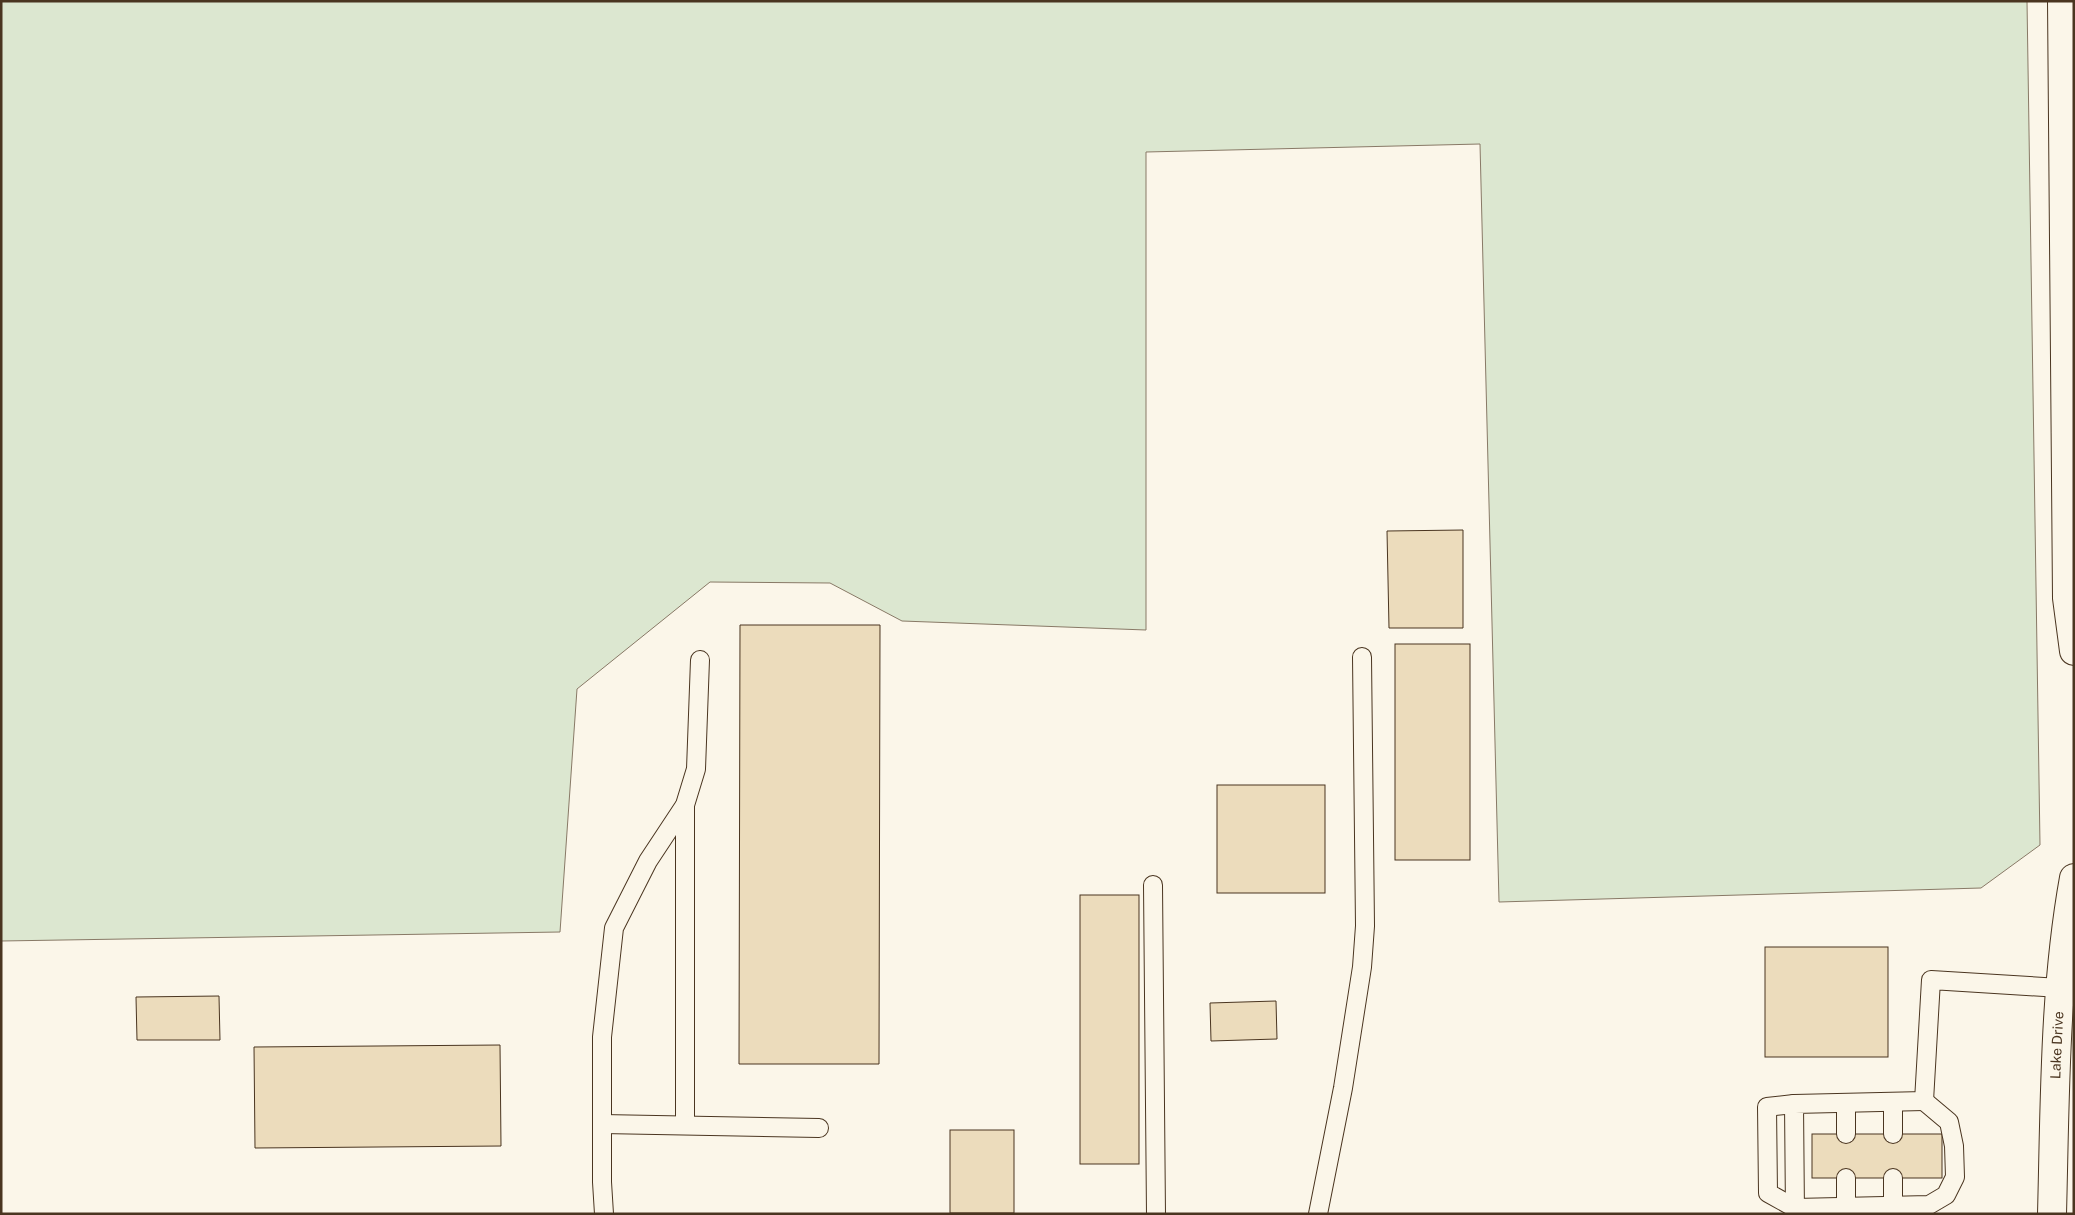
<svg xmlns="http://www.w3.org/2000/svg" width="2075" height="1215" viewBox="0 0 2075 1215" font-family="'Public Sans',sans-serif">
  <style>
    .green { fill: #dce7d0; stroke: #887966 }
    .building { fill: #ecdcbc; stroke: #4a3520 }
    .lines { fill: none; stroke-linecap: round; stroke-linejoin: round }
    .lane-casing { stroke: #4a3520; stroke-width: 20 }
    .street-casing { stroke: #4a3520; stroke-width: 30 }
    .secondary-casing { stroke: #4a3520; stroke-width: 30 }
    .lane { stroke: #fbf6e9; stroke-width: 18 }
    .street { stroke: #fbf6e9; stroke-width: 28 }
    .secondary { stroke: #fbf6e9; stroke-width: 28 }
    .labels { text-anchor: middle; stroke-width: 4; stroke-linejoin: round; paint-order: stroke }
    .street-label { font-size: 14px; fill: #4a3520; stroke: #fbf6e9 }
  </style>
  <rect width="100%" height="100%" fill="#fbf6e9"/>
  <!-- green -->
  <polygon class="green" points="1,1 2027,1 2040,845 1981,888 1499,902 1480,144 1146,152 1146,630 902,621 830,583 710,582 577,689 560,932 1,941"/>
  <!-- building -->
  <g class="building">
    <polygon points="1463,530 1463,628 1389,628 1387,531"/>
    <polygon points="740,625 880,625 879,1064 739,1064"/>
    <rect x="1395" y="644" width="75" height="216"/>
    <rect x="1217" y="785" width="108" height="108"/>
    <rect x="1080" y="895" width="59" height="269"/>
    <rect x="1765" y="947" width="123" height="110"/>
    <polygon points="219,996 220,1040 137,1040 136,997"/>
    <polygon points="1276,1001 1277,1039 1211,1041 1210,1003"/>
    <polygon points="500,1045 501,1146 255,1148 254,1047"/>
    <rect x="950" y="1130" width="64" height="83"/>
    <rect x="1812" y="1134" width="130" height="44"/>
  </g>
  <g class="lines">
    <!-- lane casing -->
    <g class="lane-casing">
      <g id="lane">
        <polyline points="685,805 685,1125"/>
        <polyline points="1153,885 1156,1214"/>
        <polyline points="1893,1102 1893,1134"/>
        <polyline points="1846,1103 1846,1134"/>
        <polyline points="1794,1104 1767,1107 1768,1193 1795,1208 1929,1205 1946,1195 1955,1177 1954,1146 1949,1122 1924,1101"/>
        <polyline points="602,1124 819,1128"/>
        <polyline points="1846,1178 1846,1207"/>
        <polyline points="1893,1178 1893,1205"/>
        <polyline points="604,1214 602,1182 602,1037 614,928 648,861 685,805 696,769 700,660"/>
        <polyline points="1318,1214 1343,1088 1362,967 1365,926 1362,657"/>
        <polyline points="1795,1214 1794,1104 1924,1101 1931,980 2060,988"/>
      </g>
    </g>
    <!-- street casing -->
    <g class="street-casing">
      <polyline id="street" points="2062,1 2067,598 2074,651"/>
    </g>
    <!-- secondary casing -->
    <g class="secondary-casing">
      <g id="secondary">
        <polyline points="2066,432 2074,434"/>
        <path id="s1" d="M2052 1214C2055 1102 2054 989 2074 878"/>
      </g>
    </g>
    <!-- lane -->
    <use href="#lane" class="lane"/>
    <!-- street -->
    <use href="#street" class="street"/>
    <!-- secondary -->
    <use href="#secondary" class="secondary"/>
  </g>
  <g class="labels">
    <!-- street labels -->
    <g class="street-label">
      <text dy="5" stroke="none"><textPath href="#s1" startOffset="169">Lake Drive</textPath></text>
    </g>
  </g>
  <!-- border -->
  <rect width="2075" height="1215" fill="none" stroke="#4a3520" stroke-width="5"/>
</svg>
